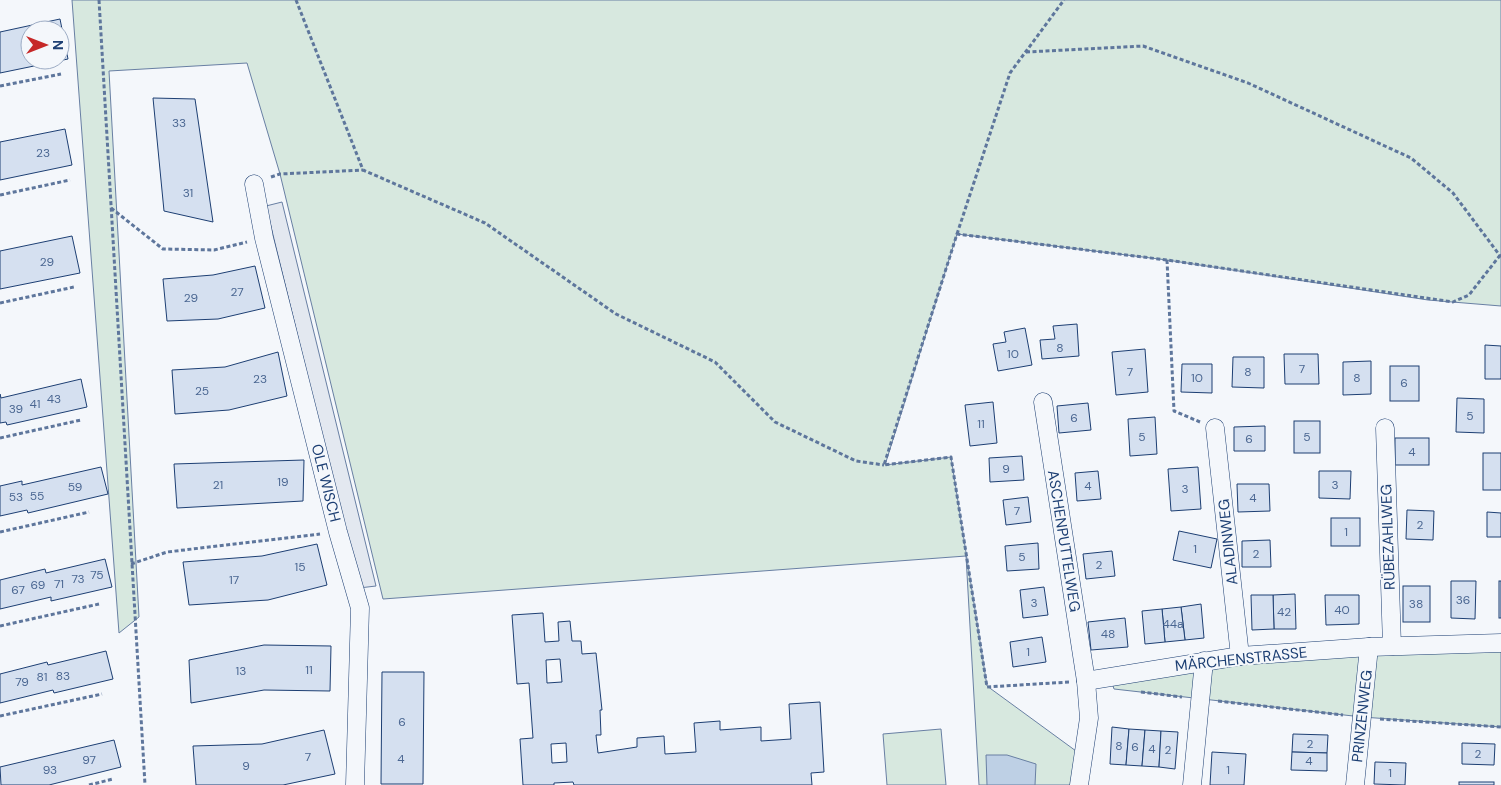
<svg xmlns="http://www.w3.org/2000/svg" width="1501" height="785" viewBox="0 0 1501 785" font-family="'DM Sans',sans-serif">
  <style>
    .green { fill: #d7e8df; stroke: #687fa3 }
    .parking { fill: #e3e8f0; stroke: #687fa3 }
    .water { fill: #bed0e5; stroke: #687fa3 }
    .building { fill: #d5e0f0; stroke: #1d3f73; fill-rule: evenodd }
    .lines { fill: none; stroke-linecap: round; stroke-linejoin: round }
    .street-casing { stroke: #1d3f73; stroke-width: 19 }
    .path { stroke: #5e769c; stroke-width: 3; stroke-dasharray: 4 2.5; stroke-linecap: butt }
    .street { stroke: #f4f7fb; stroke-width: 18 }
    .labels { text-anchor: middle; stroke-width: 4; stroke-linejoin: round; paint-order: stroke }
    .number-label { font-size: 12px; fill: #4b6792 }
    .street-label { font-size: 15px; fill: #1d3f73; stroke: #f4f7fb }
  </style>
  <rect width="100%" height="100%" fill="#f4f7fb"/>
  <!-- green -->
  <g class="green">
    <polygon points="72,0 1501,0 1501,306 1428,300 1167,260 957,234 885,465 951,457 987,686 1076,751 1071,785 979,785 966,556 383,599 280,174 247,63 109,71 139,617 119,633"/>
    <polygon points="1501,643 1501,727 1362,717 1114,689 1110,677 1204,661"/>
    <polygon points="941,729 946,785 887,785 883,734"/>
  </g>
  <!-- parking -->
  <polygon class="parking" points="282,202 376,586 359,588 266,206"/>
  <!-- water -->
  <polygon class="water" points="986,755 1007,755 1036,764 1035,785 987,785"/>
  <!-- building -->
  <g class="building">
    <path d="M60 19 68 59 0 73V32ZM30 30H60V60H30Z"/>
    <polygon points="153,98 195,99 213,222 164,211"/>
    <polygon points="65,129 72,165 0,180 0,142"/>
    <polygon points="72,236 80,273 0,289 0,251"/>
    <polygon points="255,266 265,308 218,319 167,321 163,279 213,275"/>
    <polygon points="1077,324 1079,356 1042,359 1040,340 1055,339 1053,326"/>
    <polygon points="1025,328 1032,365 998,371 993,344 1006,342 1004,332"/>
    <polygon points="1485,345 1501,346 1501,379 1485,379"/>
    <polygon points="1145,349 1148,392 1116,395 1112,352"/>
    <polygon points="278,352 287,396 229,410 175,414 172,370 225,367"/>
    <polygon points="1284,354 1318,354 1319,384 1285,384"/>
    <polygon points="1233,357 1264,357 1264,388 1232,387"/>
    <polygon points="1371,361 1371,394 1343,395 1343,362"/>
    <polygon points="1182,364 1212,364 1212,393 1181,392"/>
    <rect x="1390" y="366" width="29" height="35"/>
    <polygon points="81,379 87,407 7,425 6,422 0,423 0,394 1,398"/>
    <polygon points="1457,398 1484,399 1484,433 1456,432"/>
    <polygon points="993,402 997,443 970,446 965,405"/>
    <polygon points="1088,403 1091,430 1059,433 1057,406"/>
    <polygon points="1155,417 1157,454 1130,456 1128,419"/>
    <rect x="1294" y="421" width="26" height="32"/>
    <polygon points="1265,426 1265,451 1234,451 1234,427"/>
    <rect x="1395" y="438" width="34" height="27"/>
    <rect x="1483" y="453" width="18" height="37"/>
    <polygon points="1022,456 1024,480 990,482 989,458"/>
    <polygon points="304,460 303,501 177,508 174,464"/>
    <polygon points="101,467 108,494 28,513 27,510 0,516 0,486 22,481 22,485"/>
    <polygon points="1198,467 1201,509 1171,511 1168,469"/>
    <polygon points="1098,471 1101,499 1077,501 1075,473"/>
    <polygon points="1319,471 1351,471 1350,499 1319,498"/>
    <polygon points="1237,484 1269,484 1270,511 1238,512"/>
    <polygon points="1028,497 1031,522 1006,525 1003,500"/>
    <polygon points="1407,510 1434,511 1433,540 1406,539"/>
    <polygon points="1487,512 1501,513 1501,537 1487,537"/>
    <rect x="1331" y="518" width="29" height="28"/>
    <polygon points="1179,531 1217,539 1211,568 1173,560"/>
    <polygon points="1270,540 1271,567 1242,567 1242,541"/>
    <polygon points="1038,543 1039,569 1007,571 1005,546"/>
    <polygon points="317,544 327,585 268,600 189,605 183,562 262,556"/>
    <polygon points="1112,551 1115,576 1086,579 1083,554"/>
    <polygon points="105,559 112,587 51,601 51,597 0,609 0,580 45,569 46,573"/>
    <polygon points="1451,581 1476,581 1475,619 1451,618"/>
    <rect x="1499" y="581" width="2" height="37"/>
    <rect x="1403" y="586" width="27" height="36"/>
    <polygon points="1044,587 1048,615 1023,618 1020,590"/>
    <polygon points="1295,594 1296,629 1274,629 1273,595"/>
    <polygon points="1251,595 1273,595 1274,629 1252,630"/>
    <polygon points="1325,595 1359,595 1359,624 1326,625"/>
    <polygon points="1201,604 1204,638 1185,640 1181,607"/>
    <polygon points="1181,607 1185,640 1165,642 1162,609"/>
    <polygon points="1162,609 1165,642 1145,644 1142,611"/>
    <path d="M543 613 545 642 559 641 558 622 570 621 572 641H581L582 654 596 653 602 710H600L601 735H596L598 753 637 747V738L664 736 665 754 696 752 694 723 720 721V730L761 727V741L791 739 789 704 820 702 824 772 811 773 812 785H574L573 782 554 783V785H523L520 739 533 738 529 683 517 684 512 615ZM560 659 562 682 547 683 546 660ZM566 743 567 762 552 763 551 744Z"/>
    <polygon points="1125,618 1128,647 1091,650 1088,622"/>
    <polygon points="1042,637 1046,662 1013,667 1010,642"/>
    <polygon points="264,645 331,646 330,691 264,690 191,703 189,660"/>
    <polygon points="106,651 113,679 54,693 53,690 0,703 0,674 47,662 48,665"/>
    <polygon points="382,672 424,672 423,784 381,784"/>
    <polygon points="1112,727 1129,729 1126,765 1110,764"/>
    <polygon points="1129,729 1145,730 1142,766 1126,765"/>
    <polygon points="324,730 335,774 283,785 196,785 193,746 262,744"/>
    <polygon points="1145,730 1161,731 1159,767 1142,766"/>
    <polygon points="1161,731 1178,732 1175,769 1159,767"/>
    <polygon points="1293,734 1328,735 1327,753 1292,752"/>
    <polygon points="114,740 121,767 49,785 1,785 0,767"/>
    <polygon points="1462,743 1495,744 1494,765 1462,764"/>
    <polygon points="1212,752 1246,754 1244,785 1210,785"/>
    <polygon points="1292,752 1327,753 1327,771 1291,770"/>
    <polygon points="1375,762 1406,763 1405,785 1374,784"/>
    <rect x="1459" y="782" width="35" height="3"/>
  </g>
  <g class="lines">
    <!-- street casing -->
    <g class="street-casing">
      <g id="street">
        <polyline points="254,184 264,238 338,532 360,608 355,785"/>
        <polyline points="1043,402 1086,681 1089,718 1079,785"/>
        <polyline points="1215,428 1240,656"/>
        <polyline points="1385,428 1392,646"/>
        <polyline points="1086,681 1240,656 1369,647 1501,643"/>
        <polyline points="1192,785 1204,661"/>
        <polyline points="1355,785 1369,647"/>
      </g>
    </g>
    <!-- path -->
    <g class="path">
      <polyline points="99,0 145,785"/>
      <polyline points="296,0 363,170 485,223 616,314 715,362 775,422 856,461 884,465"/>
      <polyline points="1026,52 1143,46 1248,83 1411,158 1453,193 1501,257"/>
      <polyline points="0,86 61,74"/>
      <polyline points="271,177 280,174 363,170"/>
      <polyline points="0,195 70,180"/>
      <polyline points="111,208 163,249 214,250 247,242"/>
      <polyline points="957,234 1010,73 1064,0"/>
      <polyline points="1167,260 1174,411 1200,422"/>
      <polyline points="0,303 74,287"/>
      <polyline points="0,438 81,420"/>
      <polyline points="0,532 89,512"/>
      <polyline points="131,564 167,552 320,534"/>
      <polyline points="0,626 99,604"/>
      <polyline points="1069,682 987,687 951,457 884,465 957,234 1167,260 1453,302 1469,295 1501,254"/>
      <polyline points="1141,692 1182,697"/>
      <polyline points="1218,701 1343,715"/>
      <polyline points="0,716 102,694"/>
      <polyline points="1380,719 1501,727"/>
      <polyline points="89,785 113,779"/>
    </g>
    <!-- street -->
    <use href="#street" class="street"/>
  </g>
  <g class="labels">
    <!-- number labels -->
    <g class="number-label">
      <text x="179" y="127">33</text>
      <text x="43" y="157">23</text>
      <text x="188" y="197">31</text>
      <text x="47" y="266">29</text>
      <text x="237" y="296">27</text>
      <text x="191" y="302">29</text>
      <text x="1060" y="352">8</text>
      <text x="1013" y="358">10</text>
      <text x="1302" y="373">7</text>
      <text x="1130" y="376">7</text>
      <text x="1248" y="376">8</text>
      <text x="1197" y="382">10</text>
      <text x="1357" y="382">8</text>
      <text x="260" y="383">23</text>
      <text x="1404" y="387">6</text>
      <text x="202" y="395">25</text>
      <text x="54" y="403">43</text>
      <text x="35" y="408">41</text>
      <text x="16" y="413">39</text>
      <text x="1470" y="420">5</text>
      <text x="1074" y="422">6</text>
      <text x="981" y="428">11</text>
      <text x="1142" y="441">5</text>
      <text x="1307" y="441">5</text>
      <text x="1249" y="443">6</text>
      <text x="1412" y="456">4</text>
      <text x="1006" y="473">9</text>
      <text x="283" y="486">19</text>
      <text x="218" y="489">21</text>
      <text x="1335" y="489">3</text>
      <text x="1088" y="490">4</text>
      <text x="75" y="491">59</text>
      <text x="1185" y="493">3</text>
      <text x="37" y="500">55</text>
      <text x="16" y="501">53</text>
      <text x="1253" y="502">4</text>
      <text x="1017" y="515">7</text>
      <text x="1420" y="529">2</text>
      <text x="1346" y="536">1</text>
      <text x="1195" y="553">1</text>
      <text x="1256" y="558">2</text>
      <text x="1022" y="561">5</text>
      <text x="1099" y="569">2</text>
      <text x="300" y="571">15</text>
      <text x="97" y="579">75</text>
      <text x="78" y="583">73</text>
      <text x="234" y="584">17</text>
      <text x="59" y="588">71</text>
      <text x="38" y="589">69</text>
      <text x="18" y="594">67</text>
      <text x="1463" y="604">36</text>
      <text x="1034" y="607">3</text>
      <text x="1416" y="608">38</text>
      <text x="1342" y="614">40</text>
      <text x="1284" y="616">42</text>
      <text x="1173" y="628">44a</text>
      <text x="1108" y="638">48</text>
      <text x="1028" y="656">1</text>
      <text x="309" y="674">11</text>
      <text x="241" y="675">13</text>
      <text x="63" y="680">83</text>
      <text x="42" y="681">81</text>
      <text x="22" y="686">79</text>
      <text x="402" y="726">6</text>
      <text x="1310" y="748">2</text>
      <text x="1119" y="750">8</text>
      <text x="1135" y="751">6</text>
      <text x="1152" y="753">4</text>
      <text x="1168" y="754">2</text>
      <text x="1478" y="758">2</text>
      <text x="308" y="761">7</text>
      <text x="401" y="763">4</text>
      <text x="89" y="764">97</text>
      <text x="1309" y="765">4</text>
      <text x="246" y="770">9</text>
      <text x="50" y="774">93</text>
      <text x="1228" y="774">1</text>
      <text x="1390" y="777">1</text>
    </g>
    <!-- street labels -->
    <g class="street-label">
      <text transform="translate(326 483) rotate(76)" y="5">OLE WISCH</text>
      <text transform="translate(1388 537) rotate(-92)" y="5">RÜBEZAHLWEG</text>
      <text transform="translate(1064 541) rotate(81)" y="5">ASCHENPUTTELWEG</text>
      <text transform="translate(1228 542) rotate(-96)" y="5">ALADINWEG</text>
      <text transform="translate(1241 659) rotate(-6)" y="5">MÄRCHENSTRASSE</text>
      <text transform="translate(1362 716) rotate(-84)" y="5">PRINZENWEG</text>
    </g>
  </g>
  <!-- north arrow -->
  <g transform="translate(45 45) rotate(90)"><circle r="24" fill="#f4f7fb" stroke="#9eadc5"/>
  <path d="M0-4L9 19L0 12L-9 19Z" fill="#c62828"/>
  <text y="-8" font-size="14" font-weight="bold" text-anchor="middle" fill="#1d3f73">N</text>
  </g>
</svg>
